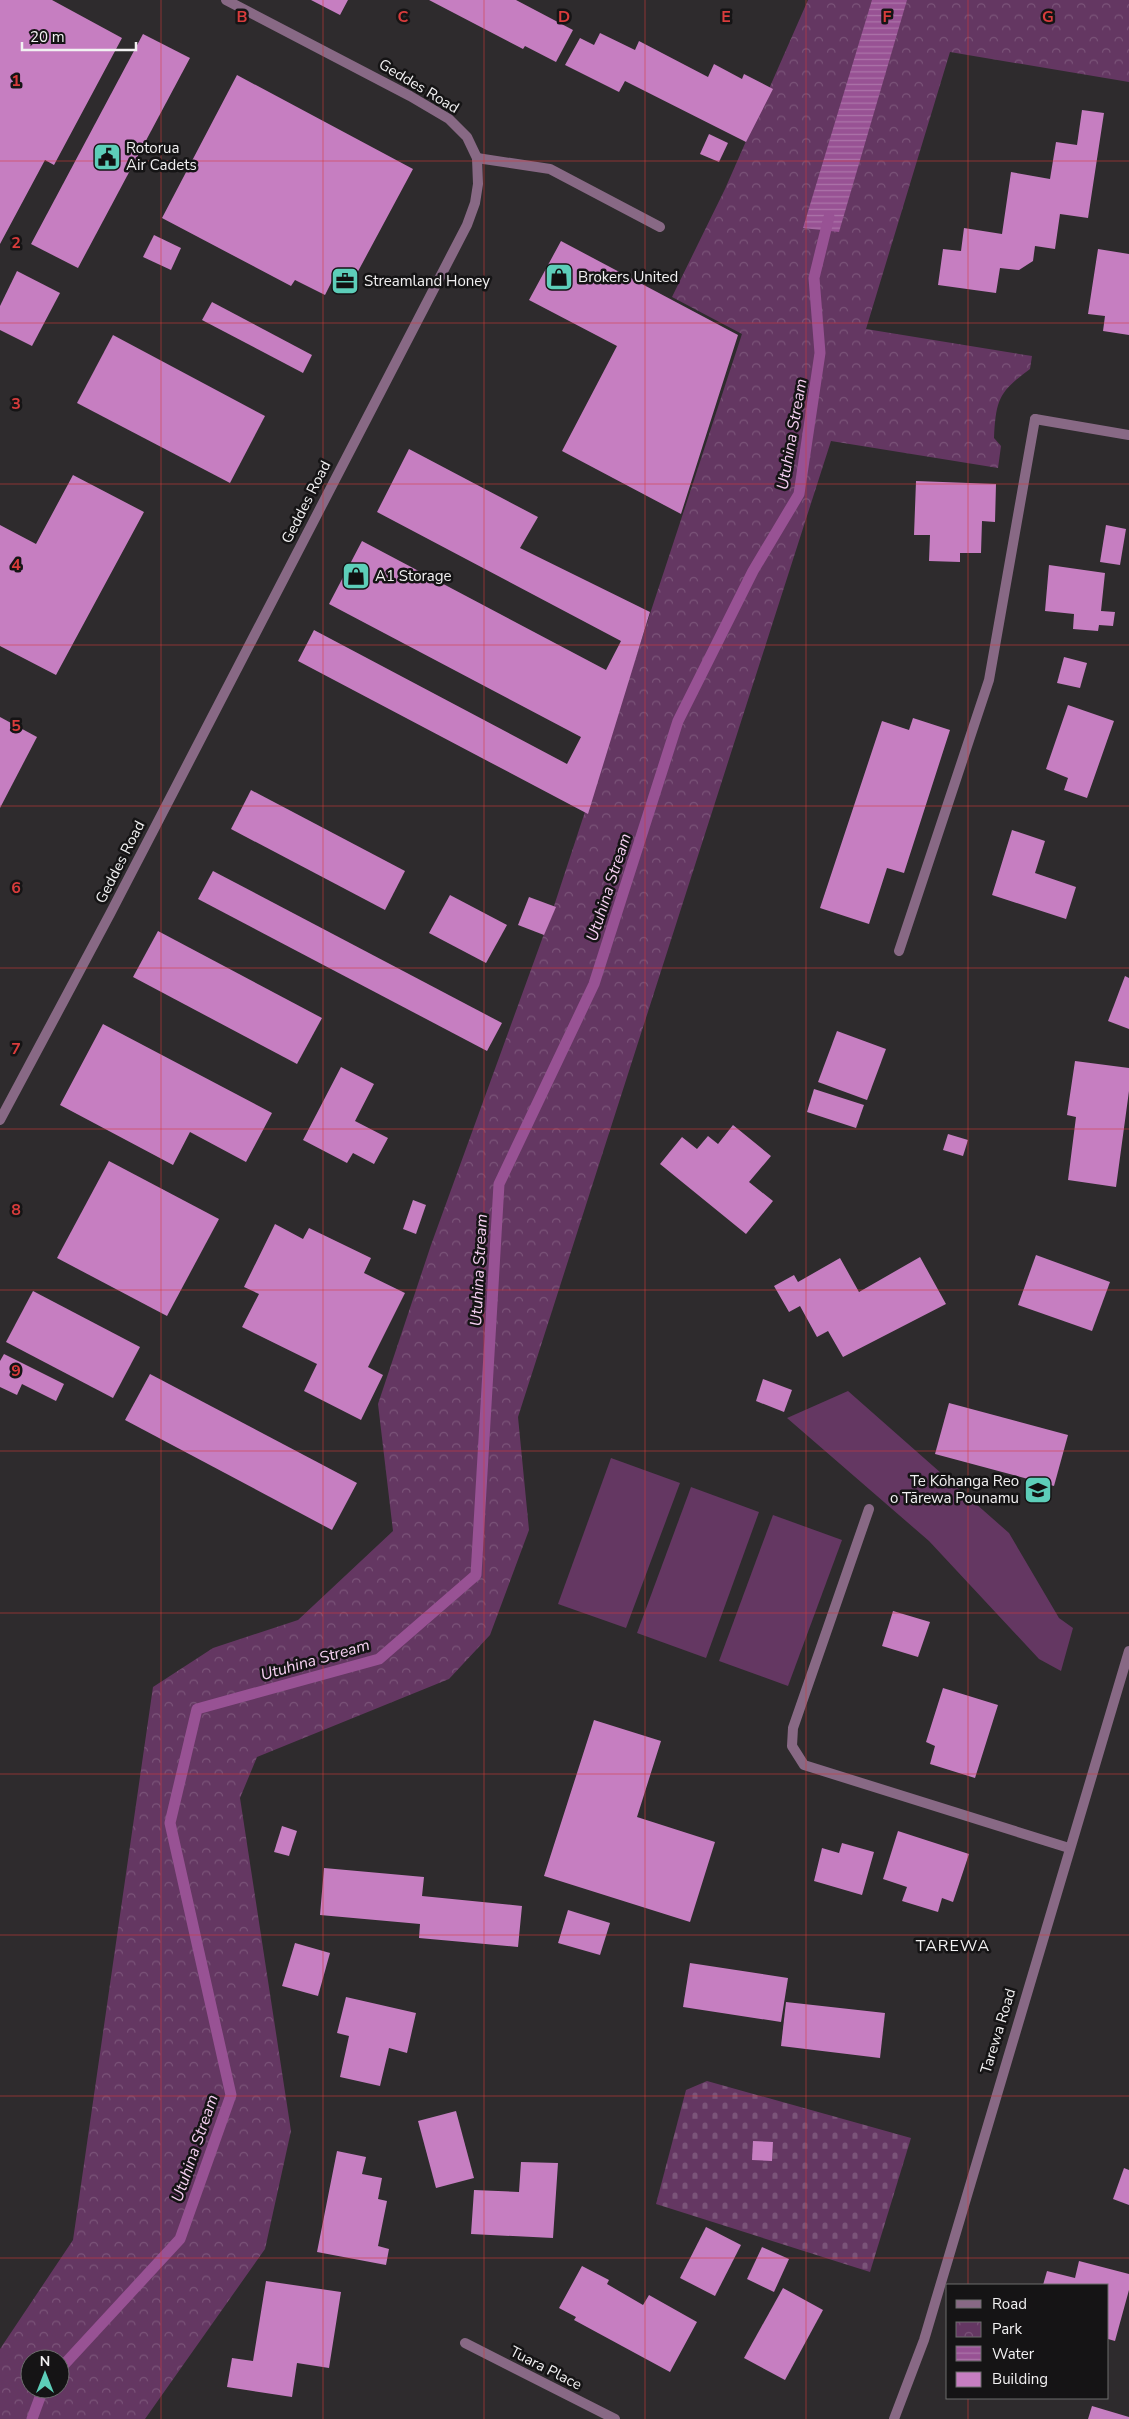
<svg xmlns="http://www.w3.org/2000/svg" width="1129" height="2419" viewBox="0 0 1129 2419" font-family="'Nunito Sans',sans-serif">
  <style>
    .grass { fill: #643762 }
    .cemetery { fill: url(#cemetery-stones) }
    .park { fill: url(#park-crowns); fill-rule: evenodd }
    .water { fill: url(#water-rules) }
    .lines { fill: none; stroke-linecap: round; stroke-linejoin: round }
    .stream { stroke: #985294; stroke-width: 11 }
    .building { fill: #c67ec1 }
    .service { stroke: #886985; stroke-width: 10 }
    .minor { stroke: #886985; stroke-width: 10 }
    .grid { fill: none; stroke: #d93c3c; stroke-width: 1; stroke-opacity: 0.55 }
    .labels { text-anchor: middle; stroke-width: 5; stroke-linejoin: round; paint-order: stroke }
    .street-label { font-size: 15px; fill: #f2f1f2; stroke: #151415 }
    .poi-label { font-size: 15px; fill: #f2f1f2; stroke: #151415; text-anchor: start }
    .water-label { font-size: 16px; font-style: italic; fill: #f6d0f2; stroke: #151415 }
    .neighbourhood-label { font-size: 16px; letter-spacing: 1px; fill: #f2f1f2; stroke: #151415 }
    .grid-label { font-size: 16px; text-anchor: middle; font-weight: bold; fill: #d93c3c; stroke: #151415; stroke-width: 5; stroke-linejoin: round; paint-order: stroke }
  </style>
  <defs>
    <pattern id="cemetery-stones" width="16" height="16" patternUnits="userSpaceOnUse" patternTransform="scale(1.25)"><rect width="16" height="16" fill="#643762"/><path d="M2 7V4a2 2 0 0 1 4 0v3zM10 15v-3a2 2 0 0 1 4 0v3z" fill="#7b5479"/></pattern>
    <pattern id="park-crowns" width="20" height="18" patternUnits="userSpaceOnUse" patternTransform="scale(1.25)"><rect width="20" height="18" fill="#643762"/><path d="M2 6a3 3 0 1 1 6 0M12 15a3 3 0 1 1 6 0" fill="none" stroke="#7b5479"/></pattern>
    <pattern id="water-rules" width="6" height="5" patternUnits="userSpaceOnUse" patternTransform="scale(1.25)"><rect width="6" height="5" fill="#985294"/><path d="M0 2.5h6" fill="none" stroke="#ac74a9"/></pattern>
  </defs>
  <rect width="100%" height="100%" fill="#2e2b2d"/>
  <!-- grass -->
  <g class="grass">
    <polygon points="848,1391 1009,1533 1059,1618 1073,1628 1061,1671 1039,1659 929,1541 787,1418"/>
    <polygon points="611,1458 680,1483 626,1628 558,1604"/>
    <polygon points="691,1487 759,1512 706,1658 637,1633"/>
    <polygon points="773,1515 842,1540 788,1686 719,1661"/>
  </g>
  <!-- cemetery -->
  <polygon class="cemetery" points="707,2081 911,2138 870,2272 656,2204 686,2090"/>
  <!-- park -->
  <path class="park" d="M808 0H1129V82L950 52 866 329 1032 356 1030 369C999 392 996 399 994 438L1001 446 998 468 831 441 518 1417 529 1530 490 1635 449 1679 257 1757 240 1798 291 2131 265 2249 145 2419H0V2349L73 2240 153 1687 213 1648 298 1620 393 1531 378 1404 431 1245 553 909 742 334 672 297 725 189ZM30 2359H60V2389H30Z"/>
  <!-- water -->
  <polygon class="water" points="872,0 907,0 839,232 803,228"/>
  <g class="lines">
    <!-- stream -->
    <g class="stream">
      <polyline points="60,2369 180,2239 231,2095 170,1823 197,1709 379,1659 476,1575 499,1184 594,984 678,721 753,571 799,494 820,353 814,278 829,217"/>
      <polyline points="32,2419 43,2389"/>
    </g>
  </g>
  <!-- building -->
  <g class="building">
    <polygon points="0,0 52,0 122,38 54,165 45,160 0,244"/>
    <polygon points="311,0 348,0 340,15"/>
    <polygon points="429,0 516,0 573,30 556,62 525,46 523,49"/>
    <polygon points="600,33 635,50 639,41 708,77 714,64 742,79 744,74 773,89 746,142 625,81 619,92 565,65 580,38 594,45"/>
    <polygon points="143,34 190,58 78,268 31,244"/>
    <polygon points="237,75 413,169 348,290 332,281 325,295 295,280 291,286 162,218"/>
    <polygon points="1082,110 1104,113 1088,218 1060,214 1055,249 1035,246 1033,261 1019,270 1000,268 996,293 938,285 943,249 961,251 964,228 1002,234 1011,172 1050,179 1056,142 1077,145"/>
    <polygon points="709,134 728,143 719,162 700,154"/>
    <polygon points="154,235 181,248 171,270 143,257"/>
    <polygon points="561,241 738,335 681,514 562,451 617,346 529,300"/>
    <polygon points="1098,249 1129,254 1129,335 1103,331 1105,316 1088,314"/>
    <polygon points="17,271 60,293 32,346 0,330 0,306"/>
    <polygon points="212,302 312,355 303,373 202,320"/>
    <polygon points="113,335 265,416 230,483 77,403"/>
    <polygon points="409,449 538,517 520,548 650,612 588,814 298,661 314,630 567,764 581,737 329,604 362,541 606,670 621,641 377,512"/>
    <polygon points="73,475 144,512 56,675 0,646 0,525 36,544"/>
    <polygon points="916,481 996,484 995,522 982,521 981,553 960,553 960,562 929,561 930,535 914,535"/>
    <polygon points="1106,525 1126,529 1120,565 1100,562"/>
    <polygon points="1049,565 1105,573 1101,611 1115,612 1113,626 1099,625 1098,631 1073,629 1074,614 1045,611"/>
    <polygon points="1064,657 1087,663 1080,688 1057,683"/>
    <polygon points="1068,705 1114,721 1087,798 1064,790 1068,778 1046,769"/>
    <polygon points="0,717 37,737 0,808"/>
    <polygon points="913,718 950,730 904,873 887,868 869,924 820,908 882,721 909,730"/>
    <polygon points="251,790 405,871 385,910 231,829"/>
    <polygon points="1012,830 1045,841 1035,873 1076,887 1066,919 992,895"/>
    <polygon points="213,871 502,1023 487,1051 198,899"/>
    <polygon points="450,895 507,925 486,963 429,933"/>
    <polygon points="529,897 556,907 544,935 518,925"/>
    <polygon points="158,931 322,1018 297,1064 133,977"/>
    <polygon points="1125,976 1129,978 1129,1029 1108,1021"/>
    <polygon points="103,1024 272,1113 246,1162 190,1132 173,1165 60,1105"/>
    <polygon points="837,1031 886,1049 867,1100 818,1082"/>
    <polygon points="1075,1061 1129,1068 1129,1091 1116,1187 1068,1180 1076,1117 1067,1115"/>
    <polygon points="341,1067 374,1084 355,1121 388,1138 374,1164 353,1153 347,1163 303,1140"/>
    <polygon points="814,1089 864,1105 856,1128 807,1112"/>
    <polygon points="733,1125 771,1156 749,1182 773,1201 746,1234 660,1164 682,1137 697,1149 708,1136 718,1144"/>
    <polygon points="948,1134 968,1140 963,1156 943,1150"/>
    <polygon points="109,1161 219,1219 167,1316 57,1258"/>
    <polygon points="413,1200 426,1205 416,1234 403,1229"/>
    <polygon points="275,1224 303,1239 309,1228 371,1258 364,1273 405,1293 368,1367 383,1375 361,1420 304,1391 317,1364 242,1327 259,1294 244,1287"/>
    <polygon points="1036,1255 1110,1282 1092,1331 1018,1305"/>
    <polygon points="920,1257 946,1304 843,1357 828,1331 817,1337 800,1306 789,1312 774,1286 794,1275 798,1282 840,1258 859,1292"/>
    <polygon points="33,1291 140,1347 113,1398 6,1342"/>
    <polygon points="4,1354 64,1384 56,1401 22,1384 17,1395 0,1387 0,1361"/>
    <polygon points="150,1374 357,1483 332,1530 125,1420"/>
    <polygon points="763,1379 792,1390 784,1412 756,1401"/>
    <polygon points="949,1403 1068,1435 1054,1486 935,1454"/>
    <polygon points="893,1611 930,1622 918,1657 882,1646"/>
    <polygon points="943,1688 998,1705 975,1778 930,1764 935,1746 926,1742"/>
    <polygon points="594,1720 661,1741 637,1817 715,1842 690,1922 544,1876"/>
    <polygon points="282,1826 297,1831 289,1856 274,1852"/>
    <polygon points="898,1831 969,1854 953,1902 942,1898 938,1912 902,1901 907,1887 883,1879"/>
    <polygon points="842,1843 874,1852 862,1895 814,1881 822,1848 839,1853"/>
    <polygon points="324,1868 424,1877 422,1896 522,1906 518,1947 419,1938 420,1924 320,1915"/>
    <polygon points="568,1910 610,1923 600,1955 558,1943"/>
    <polygon points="295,1943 330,1953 318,1996 282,1986"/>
    <polygon points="690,1963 788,1978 781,2022 683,2007"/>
    <polygon points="346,1997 416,2013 407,2053 389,2048 380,2086 340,2077 349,2036 337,2033"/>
    <polygon points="786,2002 885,2013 880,2058 781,2046"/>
    <polygon points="456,2111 474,2178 436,2188 418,2121"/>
    <polygon points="753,2141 773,2142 772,2161 752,2160"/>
    <polygon points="337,2151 366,2157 362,2174 382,2178 378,2199 387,2201 378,2246 389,2249 386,2265 317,2252"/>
    <polygon points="521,2162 558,2163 553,2238 471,2234 474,2190 519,2192"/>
    <polygon points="1124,2168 1129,2170 1129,2205 1113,2199"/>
    <polygon points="706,2227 741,2245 715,2296 680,2278"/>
    <polygon points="762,2247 789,2259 774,2292 747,2279"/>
    <polygon points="1079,2261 1129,2274 1129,2290 1115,2341 1108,2339 1108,2285 1043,2285 1047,2271 1075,2278"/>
    <polygon points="582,2266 609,2280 607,2284 643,2305 649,2295 697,2322 670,2372 574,2320 576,2317 559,2308"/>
    <polygon points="266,2281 341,2292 329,2368 297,2363 292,2397 227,2387 232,2358 253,2361"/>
    <polygon points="783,2288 823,2310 785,2380 744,2358"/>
    <polygon points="1092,2406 1129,2417 1129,2419 1088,2419"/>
  </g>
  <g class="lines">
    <!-- service -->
    <g class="service">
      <polyline points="899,951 989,680 1035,419"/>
      <polyline points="869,1509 793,1728 792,1746 804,1765 1069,1848"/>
    </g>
    <!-- minor -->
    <g class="minor">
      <polyline points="477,158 550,169 660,227"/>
      <polyline points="1035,419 1129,435"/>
      <polyline points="0,1120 110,914 467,225 475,203 478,184 477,158 467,137 449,119 410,96 226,0"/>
      <polyline points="465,2343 615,2419"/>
      <polyline points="894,2419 924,2340 1129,1651"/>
    </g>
  </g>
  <!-- grid -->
  <path class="grid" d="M161 0V2419M323 0V2419M484 0V2419M645 0V2419M806 0V2419M968 0V2285M0 161H1129M0 323H1129M0 484H1129M0 645H1129M0 806H1129M0 968H1129M0 1129H1129M0 1290H1129M0 1451H1129M0 1613H1129M0 1774H1129M0 1935H1129M0 2096H1129M0 2258H1129M968 2398V2419"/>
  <!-- icons -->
  <defs>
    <g id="civic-square" transform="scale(1.4375)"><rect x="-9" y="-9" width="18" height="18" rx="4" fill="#5dceb9" stroke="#151415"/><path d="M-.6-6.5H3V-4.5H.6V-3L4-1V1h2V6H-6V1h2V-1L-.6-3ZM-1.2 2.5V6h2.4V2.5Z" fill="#111"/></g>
    <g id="shop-square" transform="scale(1.4375)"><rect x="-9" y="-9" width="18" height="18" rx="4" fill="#5dceb9" stroke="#151415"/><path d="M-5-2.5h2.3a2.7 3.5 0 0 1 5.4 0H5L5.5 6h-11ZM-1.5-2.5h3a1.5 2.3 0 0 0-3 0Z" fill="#111"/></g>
    <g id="office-square" transform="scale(1.4375)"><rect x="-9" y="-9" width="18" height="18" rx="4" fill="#5dceb9" stroke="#151415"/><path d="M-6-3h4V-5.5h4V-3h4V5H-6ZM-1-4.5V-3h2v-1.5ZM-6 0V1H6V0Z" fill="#111"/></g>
    <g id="school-square" transform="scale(1.4375)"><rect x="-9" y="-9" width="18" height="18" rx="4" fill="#5dceb9" stroke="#151415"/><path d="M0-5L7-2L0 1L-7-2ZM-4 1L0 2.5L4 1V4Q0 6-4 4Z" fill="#111"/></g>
  </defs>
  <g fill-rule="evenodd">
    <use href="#civic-square" x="107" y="157"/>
    <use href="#shop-square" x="559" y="277"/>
    <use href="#office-square" x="345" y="281"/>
    <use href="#shop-square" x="356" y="576"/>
    <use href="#school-square" x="1038" y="1490"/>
  </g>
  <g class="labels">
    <!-- street labels -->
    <g class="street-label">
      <text transform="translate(419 86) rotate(31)" y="5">Geddes Road</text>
      <text transform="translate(306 502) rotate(-63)" y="5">Geddes Road</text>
      <text transform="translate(120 862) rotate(-63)" y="5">Geddes Road</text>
      <text transform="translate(998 2031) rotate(-73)" y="5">Tarewa Road</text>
      <text transform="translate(546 2368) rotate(27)" y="5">Tuara Place</text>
    </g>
    <!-- poi labels -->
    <g class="poi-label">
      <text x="126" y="153">Rotorua<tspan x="126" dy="17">Air Cadets</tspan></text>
      <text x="578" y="282">Brokers United</text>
      <text x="364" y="286">Streamland Honey</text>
      <text x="375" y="581">A1 Storage</text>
      <text x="1019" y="1486" text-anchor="end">Te Kōhanga Reo<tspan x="1019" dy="17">o Tārewa Pounamu</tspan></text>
    </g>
    <!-- water labels -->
    <g class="water-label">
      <text transform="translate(791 434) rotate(-80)" y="6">Utuhina Stream</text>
      <text transform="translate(608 887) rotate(-72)" y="6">Utuhina Stream</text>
      <text transform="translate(478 1270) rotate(-87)" y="6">Utuhina Stream</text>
      <text transform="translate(315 1659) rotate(-16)" y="6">Utuhina Stream</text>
      <text transform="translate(194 2148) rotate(-71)" y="6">Utuhina Stream</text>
    </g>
    <!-- neighbourhood labels -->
    <g class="neighbourhood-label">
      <text x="953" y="1951">TAREWA</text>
    </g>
  </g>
  <g class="grid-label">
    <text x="242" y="22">B</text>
    <text x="403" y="22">C</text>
    <text x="564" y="22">D</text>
    <text x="726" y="22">E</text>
    <text x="887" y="22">F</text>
    <text x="1048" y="22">G</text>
    <text x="16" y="86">1</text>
    <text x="16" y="248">2</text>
    <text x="16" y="409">3</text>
    <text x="16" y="570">4</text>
    <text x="16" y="731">5</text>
    <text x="16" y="893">6</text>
    <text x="16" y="1054">7</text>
    <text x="16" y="1215">8</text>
    <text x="16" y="1376">9</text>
  </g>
  <!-- legend -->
  <rect x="946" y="2284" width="162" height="115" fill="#151415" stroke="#6d6c6d"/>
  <rect x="956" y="2300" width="25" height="8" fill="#886985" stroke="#6d6c6d"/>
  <text x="992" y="2309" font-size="15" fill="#f2f1f2">Road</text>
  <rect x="956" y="2322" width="25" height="15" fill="url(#park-crowns)" stroke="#6d6c6d"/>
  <text x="992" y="2334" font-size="15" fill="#f2f1f2">Park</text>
  <rect x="956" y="2346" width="25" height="15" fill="url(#water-rules)" stroke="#6d6c6d"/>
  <text x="992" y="2359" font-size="15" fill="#f2f1f2">Water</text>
  <rect x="956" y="2372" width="25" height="15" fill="#c67ec1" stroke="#6d6c6d"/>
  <text x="992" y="2384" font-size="15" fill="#f2f1f2">Building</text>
  <!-- north arrow -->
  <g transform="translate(45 2374)"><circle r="24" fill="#151415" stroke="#6d6c6d"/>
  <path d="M0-4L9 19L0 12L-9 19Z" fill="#5dceb9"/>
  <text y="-8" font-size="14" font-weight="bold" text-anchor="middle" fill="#f2f1f2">N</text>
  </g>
  <!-- scale -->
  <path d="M22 42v8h114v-8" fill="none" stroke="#f2f1f2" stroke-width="2.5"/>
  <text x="30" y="42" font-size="15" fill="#f2f1f2" stroke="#151415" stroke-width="4" paint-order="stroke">20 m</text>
</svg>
